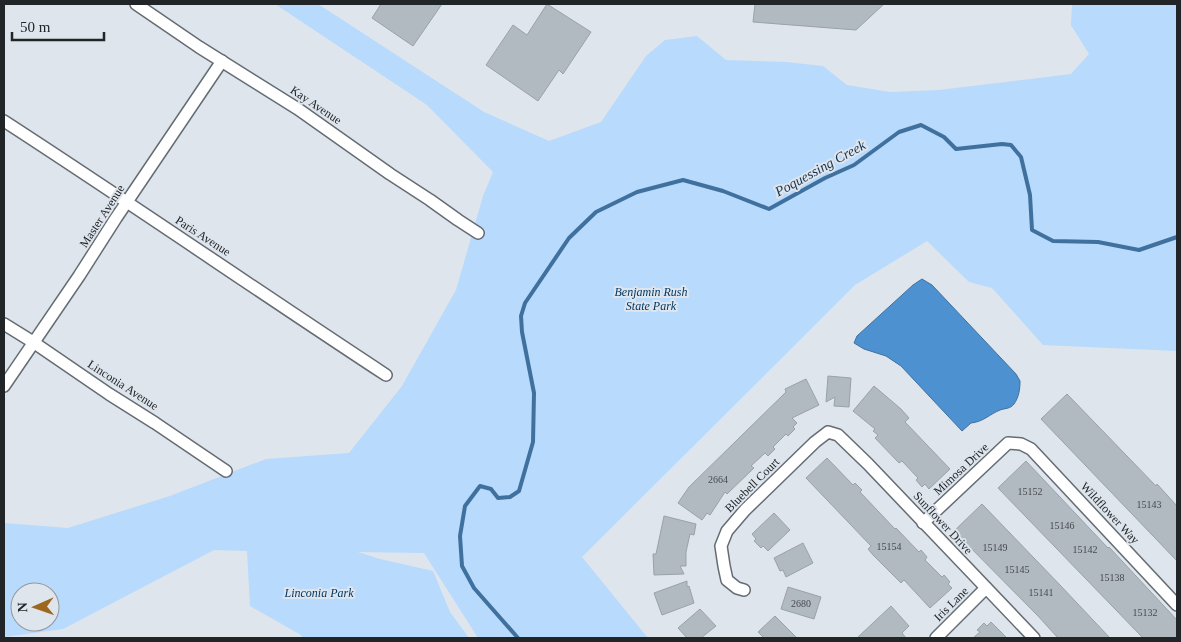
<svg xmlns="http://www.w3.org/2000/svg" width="1181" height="642" viewBox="0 0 1181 642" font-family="'Times New Roman',serif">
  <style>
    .green { fill: #b8dafc; fill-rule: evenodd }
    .water { fill: #4d91d1; stroke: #40719e }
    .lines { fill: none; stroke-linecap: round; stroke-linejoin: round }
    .stream { stroke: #40719e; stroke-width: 4 }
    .building { fill: #b2bac1; stroke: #9aa1a8 }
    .minor-casing { stroke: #656c73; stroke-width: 14 }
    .minor { stroke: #fff; stroke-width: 11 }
    .labels { text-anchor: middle; stroke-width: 4; stroke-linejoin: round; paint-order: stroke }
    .number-label { font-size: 10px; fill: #464a4e }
    .street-label { font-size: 12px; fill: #222528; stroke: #dee5ed }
    .park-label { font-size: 12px; font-style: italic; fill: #023862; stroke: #dee5ed }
    .water-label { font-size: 14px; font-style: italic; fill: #16334e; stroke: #dee5ed }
  </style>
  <rect width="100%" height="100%" fill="#dee5ed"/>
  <!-- green -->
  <path class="green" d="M275 4H318L484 112 549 141 601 122 646 56 665 40 697 36 726 60 786 62 823 66 847 85 890 92 939 90 1071 74 1089 54 1071 25 1072 4H1177V351L1043 345 992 288 969 282 927 241 855 285 582 557 648 638H478L424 553 358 552 380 559 433 571 450 612 469 638H303L301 635 250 606 247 551 214 550 63 629 4 637V523L68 528 170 496 266 459 349 453 402 386 456 290 483 196 493 172 427 105ZM20 592H50V622H20Z"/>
  <!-- water -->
  <path class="water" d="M922 279 932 285 1016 374 1020 381C1020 389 1019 397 1014 404 1010 409 1006 408 1000 410 990 414 983 422 971 423L962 431 901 366 886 356 864 349 854 343 857 336 913 285Z"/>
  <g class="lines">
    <!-- stream -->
    <polyline class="stream" points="518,638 474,588 462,566 460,536 465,506 480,486 491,489 498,498 510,497 519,491 533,442 534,393 522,332 521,316 525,303 569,238 596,212 637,192 683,180 723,191 769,209 825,178 854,165 899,132 921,125 944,137 956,149 1002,144 1011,145 1021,157 1030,195 1032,230 1053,241 1098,242 1139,250 1177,237"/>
  </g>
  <!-- building -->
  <g class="building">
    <polygon points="381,4 442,4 413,46 372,18"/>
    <polygon points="547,4 591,32 563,74 559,70 538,101 486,65 513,25 527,35"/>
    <polygon points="755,4 884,4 856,30 753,22"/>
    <polygon points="828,376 851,378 849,407 834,406 835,397 826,402"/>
    <polygon points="806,379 819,405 792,418 797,423 793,427 795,429 788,436 786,434 773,447 775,449 768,456 765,453 751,466 754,468 727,494 725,492 710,515 707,513 702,520 678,503 689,487 786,392 785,389"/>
    <polygon points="874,386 901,409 909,418 905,422 950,469 929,489 925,484 922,487 916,480 918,478 902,461 899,463 875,438 878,435 873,431 875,429 853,411"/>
    <polygon points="1067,394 1156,486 1157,484 1177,506 1177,561 1041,419"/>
    <polygon points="827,458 853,485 855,483 862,490 860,492 895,529 896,528 919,552 921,550 927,557 925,560 942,577 944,575 950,582 948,584 952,588 930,608 904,580 901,583 873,555 868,549 871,546 806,478"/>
    <polygon points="1026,461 1108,548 1109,547 1177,620 1177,638 1143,638 998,488"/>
    <polygon points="982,504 1060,585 1110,638 1058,638 1038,616 954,531"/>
    <polygon points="774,513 790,530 768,551 763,546 761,548 754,541 756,539 752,534"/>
    <polygon points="664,516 696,524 694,535 690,534 686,552 686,566 680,566 684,574 654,575 653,554 656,554"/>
    <polygon points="803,543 813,563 786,577 783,570 780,571 774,558"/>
    <polygon points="687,581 687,587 689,586 694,603 662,615 654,593"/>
    <polygon points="788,587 821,597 814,619 781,609"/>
    <polygon points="891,606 909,626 902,633 906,638 857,638"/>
    <polygon points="700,609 716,626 701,638 687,638 678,628"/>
    <polygon points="775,616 797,638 764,638 758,632"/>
    <polygon points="991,622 1007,638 973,638 980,632 977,630 984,623 987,626"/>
  </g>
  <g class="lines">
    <!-- minor casing -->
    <g class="minor-casing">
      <g id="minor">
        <polyline points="136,4 199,47 298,109 390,174 430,200 458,220 478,233"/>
        <path d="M4 121C132 204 258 291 386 375"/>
        <polyline points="4,324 33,342 109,394 155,423 226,471"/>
        <polyline points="4,386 79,276 116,218 222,61"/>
        <polyline points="923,523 1008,443 1021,444 1031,449 1177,605"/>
        <polyline points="744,590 737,588 727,580 724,566 721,546 727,531 745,510 815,442 828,432 838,435 868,464 1034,638"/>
        <polyline points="936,638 986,588"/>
      </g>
    </g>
    <!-- minor -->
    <use href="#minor" class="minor"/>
  </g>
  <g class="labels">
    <!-- number labels -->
    <g class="number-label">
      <text x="718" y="483">2664</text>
      <text x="1030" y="495">15152</text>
      <text x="1149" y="508">15143</text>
      <text x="1062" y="529">15146</text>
      <text x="889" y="550">15154</text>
      <text x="995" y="551">15149</text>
      <text x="1085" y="553">15142</text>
      <text x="1017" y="573">15145</text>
      <text x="1112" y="581">15138</text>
      <text x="1041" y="596">15141</text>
      <text x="801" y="607">2680</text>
      <text x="1145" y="616">15132</text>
    </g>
    <!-- street labels -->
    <g class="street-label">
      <text transform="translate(316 105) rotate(34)" y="4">Kay Avenue</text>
      <text transform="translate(102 216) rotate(-57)" y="4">Master Avenue</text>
      <text transform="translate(203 236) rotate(33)" y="4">Paris Avenue</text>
      <text transform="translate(123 385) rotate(33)" y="4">Linconia Avenue</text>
      <text transform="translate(961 469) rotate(-43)" y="4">Mimosa Drive</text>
      <text transform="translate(752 485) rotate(-45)" y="4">Bluebell Court</text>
      <text transform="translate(1110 513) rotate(47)" y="4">Wildflower Way</text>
      <text transform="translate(943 523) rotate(47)" y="4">Sunflower Drive</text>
      <text transform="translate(951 604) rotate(-45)" y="4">Iris Lane</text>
    </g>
    <!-- park labels -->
    <g class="park-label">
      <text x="651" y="296">Benjamin Rush<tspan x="651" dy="14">State Park</tspan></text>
      <text x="319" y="597">Linconia Park</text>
    </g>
    <!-- water labels -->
    <g class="water-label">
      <text transform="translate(820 168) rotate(-29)" y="5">Poquessing Creek</text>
    </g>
  </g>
  <!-- border -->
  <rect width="1181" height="642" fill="none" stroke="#222528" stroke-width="10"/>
  <!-- north arrow -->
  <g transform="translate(35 607) rotate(268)"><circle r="24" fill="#dee5ed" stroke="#93989e"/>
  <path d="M0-4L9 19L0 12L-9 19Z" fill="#9d6721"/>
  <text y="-8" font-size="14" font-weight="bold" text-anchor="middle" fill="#222528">N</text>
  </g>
  <!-- scale -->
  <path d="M12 32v8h92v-8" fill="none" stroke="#222528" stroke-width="2.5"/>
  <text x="20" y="32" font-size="15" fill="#222528" stroke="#dee5ed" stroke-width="4" paint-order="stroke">50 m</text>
</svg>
